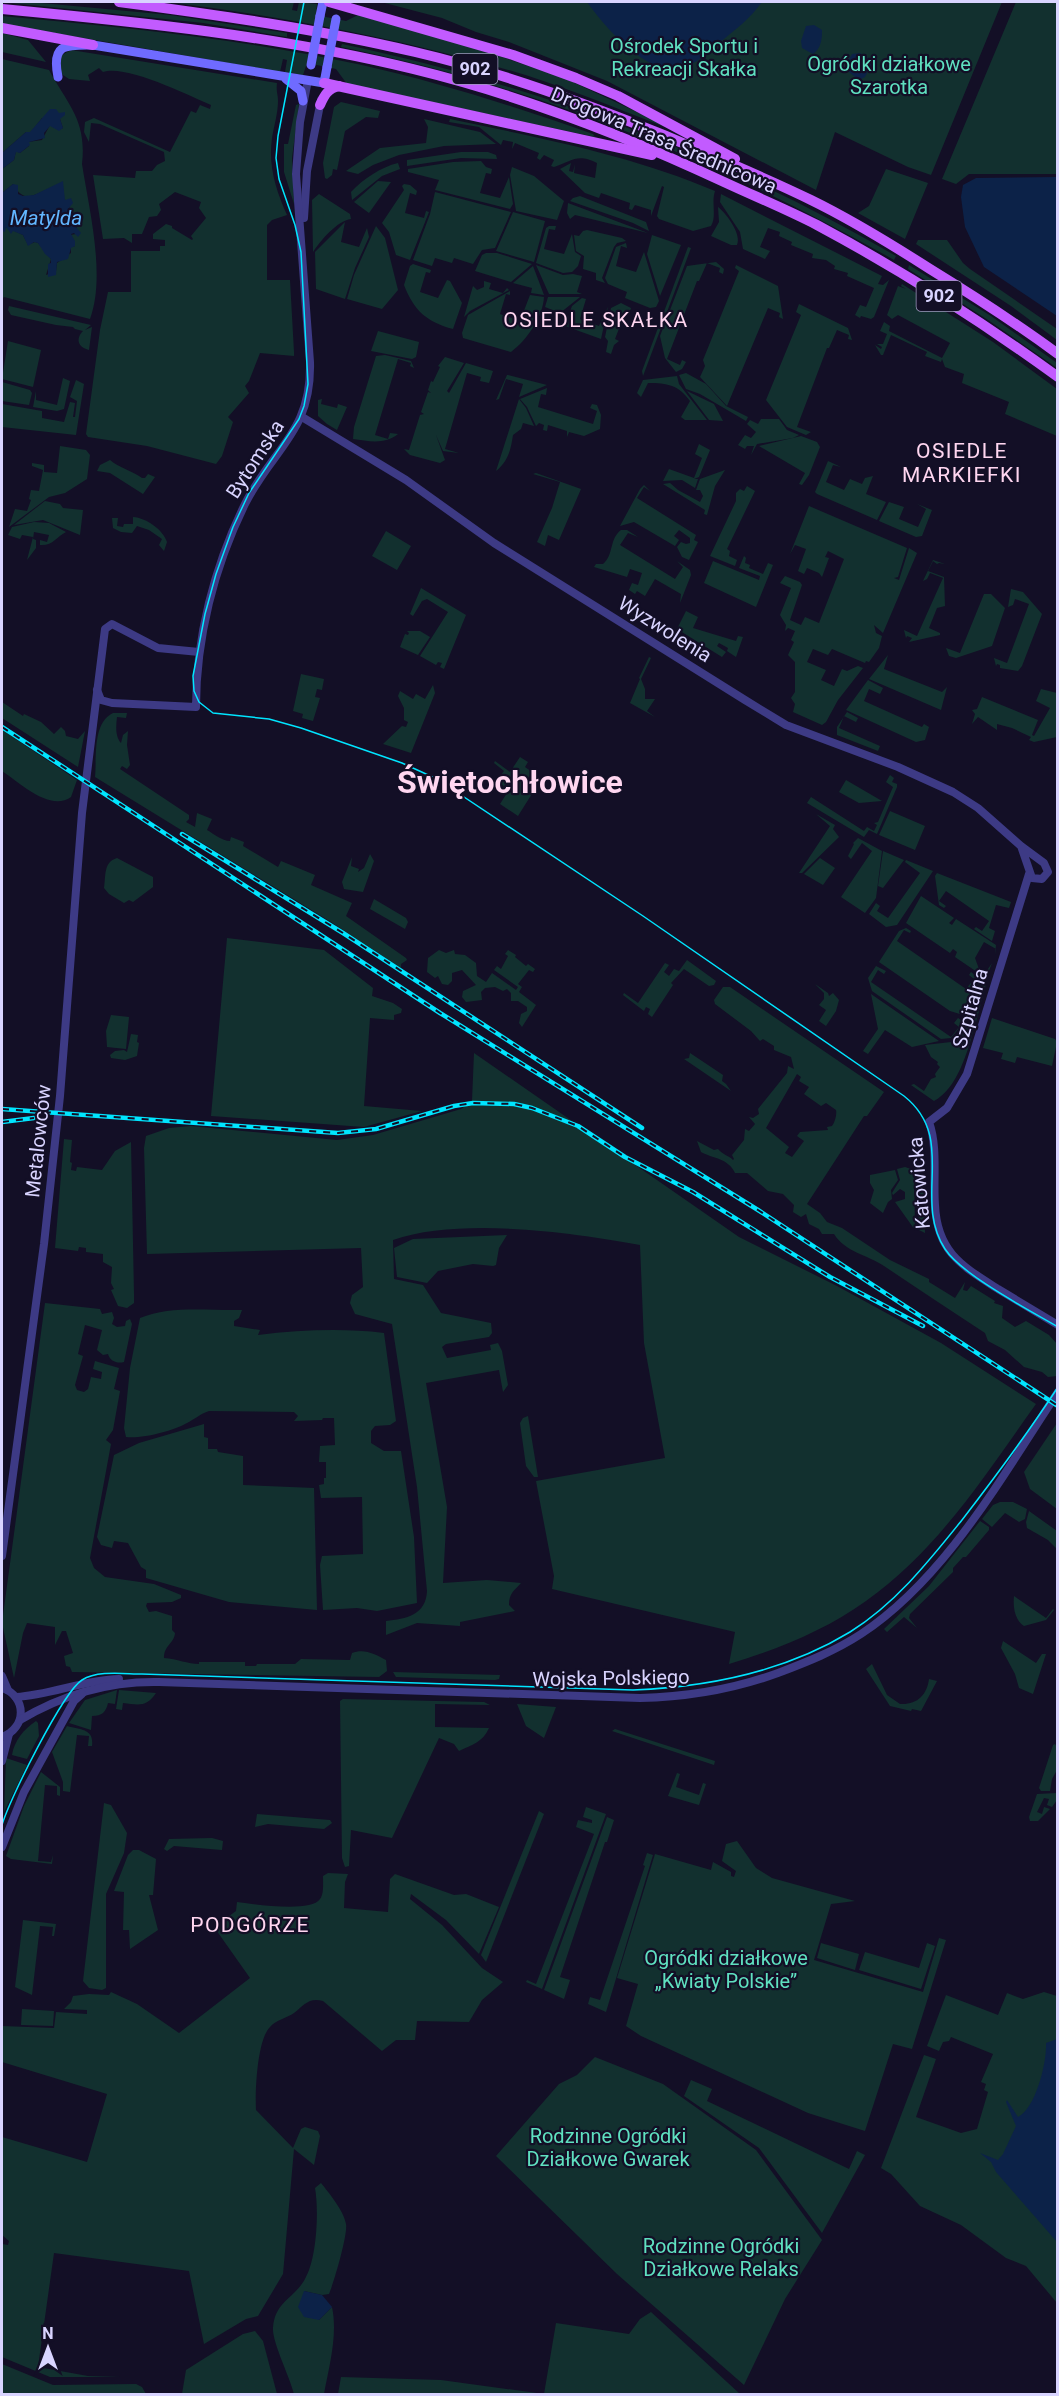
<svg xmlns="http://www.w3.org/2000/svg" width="1059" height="2396" viewBox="0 0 1059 2396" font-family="Roboto,sans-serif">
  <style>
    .green { fill: #12302f; fill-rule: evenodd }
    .water { fill: #0c2248 }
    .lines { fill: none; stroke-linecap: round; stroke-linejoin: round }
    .tertiary { stroke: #3d3a85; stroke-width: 8 }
    .secondary { stroke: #6f6bff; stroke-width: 9 }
    .primary { stroke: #c25bff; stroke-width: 10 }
    .tram { stroke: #00e5ff; stroke-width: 1.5 }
    .rail-casing { stroke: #00e5ff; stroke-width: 4.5 }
    .rail { stroke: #130f26; stroke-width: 2; stroke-dasharray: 7; stroke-linecap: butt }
    .secondary-bridge { stroke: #6f6bff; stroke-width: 9 }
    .labels { text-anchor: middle; stroke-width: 4.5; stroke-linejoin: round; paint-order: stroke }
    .shield { fill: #130f26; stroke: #9e99be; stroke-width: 1.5 }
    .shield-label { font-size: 18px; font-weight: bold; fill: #d9d4ff }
    .park-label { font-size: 20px; fill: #5fe0c0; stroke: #130f26 }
    .street-label { font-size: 20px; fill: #d9d4ff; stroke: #130f26 }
    .water-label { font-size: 21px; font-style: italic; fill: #62b6ff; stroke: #130f26 }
    .neighbourhood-label { font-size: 21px; letter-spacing: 1.5px; fill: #ffd6f0; stroke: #130f26 }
    .town-label { font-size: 32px; font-weight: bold; fill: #ffd6f0; stroke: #130f26 }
  </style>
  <rect width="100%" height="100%" fill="#130f26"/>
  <!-- green -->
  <g class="green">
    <polygon points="2,2 31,2 170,15 287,33 287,37 203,23"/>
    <path d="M169 2H294L292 10 297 11 299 2 317 4 316 15 346 21 360 14 454 41 564 78 667 126 665 127C609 106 552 81 494 66 387 36 279 16 169 2Z"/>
    <polygon points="381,2 1002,2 931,175 908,167 835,132 816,190 607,81 509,42 476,32 442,18"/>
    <polygon points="1016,2 1057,2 1057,174 969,174 956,184 942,179"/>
    <path d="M2 16C122 27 243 39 362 65 441 83 517 107 593 134L595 137 347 84 336 69 307 63 303 75 285 72 287 60 283 59 280 72 2 24Z"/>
    <polygon points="2,33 28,40 46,62 2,52"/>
    <path d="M342 44C537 85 724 156 896 256L894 260C722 162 536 86 341 47Z"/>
    <path d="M71 50 277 83C276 92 278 94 278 101 278 113 274 126 272 138 268 166 276 190 287 215L272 220 267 225V280H290L294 352V356L260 353 249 381 245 386 249 393 228 417 233 422 222 456 216 464 147 446 88 437 86 434 100 330 108 292H131V251H160V246H165V240L153 239V234L166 224 172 226V228L192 240 193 239 191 236 206 218 199 208 201 202 175 192 159 204 161 210 157 216 149 217 142 234H132V243L124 238 103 239 93 175 135 178 136 171H152L157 165 165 161 164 152 100 124 91 123 89 142 84 132 85 122 94 118 170 152 191 111 196 113 200 105 210 109 211 105C190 96 126 64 103 72L99 68 88 75 90 81 69 79 60 73V56Z"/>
    <path d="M2 59 49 70C68 105 87 120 82 164 89 209 106 276 90 319L4 297 2 299V231L6 227 23 235 28 245 35 242 38 243 51 259 46 275 56 271 57 263 71 253V247L75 246 70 235 76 234 77 229 69 208 70 205 53 187C35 193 25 206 13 184L2 193V169L14 160 16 151 20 153 29 146 28 142 42 140 50 125 59 130 63 128 60 119 42 118 30 133 26 132 2 153Z"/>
    <polygon points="341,102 380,111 378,118 366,117 345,131 337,170 333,169 332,175 327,179 325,178 323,163 334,107"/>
    <polygon points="299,104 292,158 294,204 284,172 284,144 288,144 296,105"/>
    <polygon points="424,119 480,132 496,144 444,146 399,155 373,165 358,174 346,171 380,148 426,143 428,127"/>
    <path d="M450 119C540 138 631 155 715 191 711 203 717 216 711 226L693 231 659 219 657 216 664 187 662 186 651 216V210L635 205 632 210 629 209 630 203 601 193 599 198 585 193 560 169 571 163 569 171 573 172 575 164 574 173 595 178 597 163C577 153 572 161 554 167L551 166 554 160 544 155 540 160 537 158 539 153 515 143 512 149 513 142 503 140 501 145 479 127 449 122Z"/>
    <polygon points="461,152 488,152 496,155 497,159 461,158 407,166 407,160"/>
    <polygon points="481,161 486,167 492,169 491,174 486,173 480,193 500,198 509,177 513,204 510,209 435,190 439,180 408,172 408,169 453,162"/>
    <path d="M398 163 400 169 382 176 352 200 351 192C363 179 381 167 398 163Z"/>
    <polygon points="512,167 534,176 564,201 557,220 516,211 510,175"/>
    <polygon points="886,169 928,183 905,239 858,213 869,206"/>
    <polygon points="378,181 391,182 369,213 354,202"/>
    <polygon points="404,184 410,185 417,191 416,195 410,193 405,213 424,218 426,211 429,212 410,260 396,255 389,232 382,223 404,190 402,186"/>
    <polygon points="435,192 511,212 495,248 482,250 473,264 454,258 452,263 435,258 432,266 413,260 430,214"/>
    <path d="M319 194 350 214 351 219C337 221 321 240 313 252L312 200Z"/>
    <polygon points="721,194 882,276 878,284 883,285 889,280 874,317 871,319 861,316 860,318 855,315 860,305 866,307 874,288 847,276 848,273 834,269 835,266 826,260 812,258 813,254 791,245 792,242 779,236 780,232 768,228 760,247 770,251 765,259 743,249 740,232 720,202"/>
    <polygon points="580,196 646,222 649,231 633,223 570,201 573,198"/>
    <polygon points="568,203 648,233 575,215 570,219 567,213"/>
    <path d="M718 207C726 213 742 234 737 245H731L711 236 719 222Z"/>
    <polygon points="513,212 545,221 534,262 496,251"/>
    <polygon points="345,222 341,242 359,247 367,228 369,237 355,268 345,299 316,289 315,252"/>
    <polygon points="376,226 385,238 398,290 382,309 347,299 354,275"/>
    <polygon points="549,226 556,226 555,230 549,229 544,249 564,254 572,234 575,252 581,256 578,266 572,272 563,273 536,263 546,228"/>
    <polygon points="587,230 622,238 626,241 617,243 614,247 602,278 605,283 596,280 596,273 583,269 584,256 576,251 574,235 579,236 583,231"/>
    <polygon points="652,235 681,245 660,296 647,254"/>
    <polygon points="918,240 947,240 963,263 970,269 1057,329 1057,340 1011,306 916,244"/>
    <polygon points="626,243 627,248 621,246 616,266 636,272 644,252 659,301 656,307 650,308 625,298 627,292 608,284 605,278 616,247"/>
    <polygon points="688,247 691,248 643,376 642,371"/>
    <polygon points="486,253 497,253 532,264 511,282 475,271 482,255"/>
    <polygon points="716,262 724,269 723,274 719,272 720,268 707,263 699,281 697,281 667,359 680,365 682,360 686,362 682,369 676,372 665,358 660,336 687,266"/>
    <path d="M413 264 431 270 430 273 426 272 420 292 438 298 447 280 450 281 462 303 453 329C427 322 414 311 404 285L410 266Z"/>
    <polygon points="536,265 563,275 573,274 582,276 577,292 582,294 549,294"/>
    <polygon points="736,265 778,286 783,319 779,317 780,313 768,308 727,406 700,377 705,366 703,360 739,271 735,268"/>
    <polygon points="909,265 991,316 1057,363 1057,368 988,320 908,269"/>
    <polygon points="533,266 544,295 531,293 532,288 513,283"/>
    <polygon points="484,281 491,283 489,289 503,293 507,288 509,290 470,311 464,317 473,286 477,290 484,287"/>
    <polygon points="902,284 993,342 1057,389 1057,436 1005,414 1009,402 962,383 964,374 945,367 942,359 941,362 925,356 927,352 891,335 883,355 881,355 875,345 881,349 882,347 877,344 883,344 887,334 880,331 884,322 890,326 889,331 942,358 950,343 898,315 892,319 887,315 898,286 906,289 901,286"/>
    <path d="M510 291V295L506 294 500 314 520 321 530 295 544 297C543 317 527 340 511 352L463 338 462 333 468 315Z"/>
    <polygon points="548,297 580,297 560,313 545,307"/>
    <polygon points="582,298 586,299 580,319 599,326 608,307 601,339 565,326 572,306"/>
    <polygon points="621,303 631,308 629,314 625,313 615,339 619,341 614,345 611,354 606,352 608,341 605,337 611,308"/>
    <polygon points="799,304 848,328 852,340 848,339 849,335 837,330 829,348 827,348 797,427 811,432 806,435 787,427 766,400 801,315 796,312"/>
    <path d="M9 306 91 325 85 330 92 327 89 350C77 347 76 338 83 331L75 329 73 327 56 325 11 315 8 310Z"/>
    <polygon points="378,331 419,342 416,357 412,359 371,351"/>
    <polygon points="8,341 41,350 33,387 2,379"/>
    <path d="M385 355 411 361 414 368 410 366 411 363 398 359 375 435 388 439 390 433 398 434C385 445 368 441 353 439L354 427 376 356Z"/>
    <polygon points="445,357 464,363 447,391 449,393 466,363 493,371 489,383 480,381 481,377 467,373 445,449 459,453 443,451 436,435 445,460 440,463 410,455 404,449 409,450 420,415 424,414 421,412 428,392 431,393 428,390 431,381 433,382 440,367 438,366"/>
    <polygon points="686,373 706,384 726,406 748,417 746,421 700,394 686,389 679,375"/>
    <polygon points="507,375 508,375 547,385 519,397 523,384 506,379 499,399 496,400"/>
    <path d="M677 376 679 384 707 420H685L681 417 690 401C679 385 667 383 648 383L641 397 637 393 643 380Z"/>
    <polygon points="63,378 70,381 64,409 57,411 33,407 36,391 36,400 57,405"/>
    <polygon points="76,380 84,384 76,435 2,427 2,404 42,411 42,418 64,422 70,402 75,403 73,417 75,417 77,401 70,397"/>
    <polygon points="2,382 30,390 32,393 29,405 2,401"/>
    <polygon points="547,388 546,395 541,394 538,407 593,424 597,411 590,408 592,404 597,405 601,415 600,429 584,436 569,432 567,437 567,431 548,425 547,431 543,430 544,425 539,423 536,426 527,407 520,399"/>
    <polygon points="687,391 714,404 723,421 709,420"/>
    <polygon points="322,399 321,404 337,408 338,404 347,407 337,430 327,424 318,416 318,400"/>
    <path d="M519 399 526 408 534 426 523 423 521 429 513 435C511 449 508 462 496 471Z"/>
    <polygon points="761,419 779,419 787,430 799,435 793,438 757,444 751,455 754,446 747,446 745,449 738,445 745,435 751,438 756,432 747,424 750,420 758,424"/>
    <polygon points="801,436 817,442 820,447 809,475 802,485 799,484 805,473 759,446"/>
    <polygon points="699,444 710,450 699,477 694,479 698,479 695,488 682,480 663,481 669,469 694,478 702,458 695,454"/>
    <polygon points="60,446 86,450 90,455 87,479 65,493 49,497 9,527 15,509 27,511 31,500 29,499 31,490 39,491 43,470 32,466 32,463 44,465 44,472 57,473"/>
    <path d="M110 460C119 468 131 470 142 478H145L148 474 155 477 143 494 110 473 97 471 100 465Z"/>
    <polygon points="828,461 841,467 833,465 826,482 844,490 850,479 862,484 865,478 873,476 866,494 886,502 877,520 817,494 815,492"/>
    <polygon points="725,470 715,486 707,515 704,514 705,510 663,484 670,483 678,490 700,502 703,496 700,490 696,490 700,479"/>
    <polygon points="536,473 581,489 559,540 548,535 545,546 537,542 552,508 560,482 533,474"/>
    <polygon points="644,485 650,491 644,487 637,498 696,535 694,540 698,542 689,560 682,557 677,547 681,542 686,544 690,543 690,538 679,530 674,536 679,540 675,546 634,522 620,526 640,489"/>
    <polygon points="747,486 755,491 727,549 730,551 729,556 737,560 735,566 710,556 736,501 736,493 740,489 744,491"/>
    <polygon points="45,501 60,504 63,508 83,510 80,535 43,520 14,525"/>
    <polygon points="889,502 904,507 899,519 918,527 926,509 917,504 932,510 922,536 916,537 879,521"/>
    <polygon points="809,506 907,548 898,577 894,578 899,580 909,548 917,553 883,633 874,625 876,633 882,636 879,648 869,662 866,661 865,663 832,649 828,655 813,649 807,662 826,670 821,680 834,686 842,669 847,671 858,666 863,668 838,700 826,722 822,725 793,712 795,704 791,698 795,692 795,662 788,655 794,642 791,640 795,631 788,628 785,631 786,625 780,615 791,588 780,583 785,576 800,582 802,585 790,620 801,625 805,617 819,623 844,559 828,551 825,557 829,558 822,577 819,573 807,568 804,574 798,571 806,549 795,545 790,554"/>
    <path d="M133 517C147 518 163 530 167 542L164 551 159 545 162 539 149 530 137 526 132 533 121 532 113 528 112 518H118L117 526 123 527 124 524H133Z"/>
    <path d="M34 522 49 523 66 532C56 537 53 546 40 545V540L47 542 49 535 34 532 33 539 36 540V548L27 560 33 537 22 535 20 539 8 535 12 527Z"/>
    <path d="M621 530H627L638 537 628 533 620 545 675 579 683 567 677 561 690 570 691 575 680 603 681 594 655 579 645 596 637 591 635 594 629 590 632 583 638 585 642 573 630 569 627 577 594 567 596 564H603C614 555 609 539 621 530Z"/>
    <polygon points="386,531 411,546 397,570 372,556"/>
    <polygon points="744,556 746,558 745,563 750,565 749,568 763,574 768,563 773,565 756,607 704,583 713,561 759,580 760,576 739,568"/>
    <polygon points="933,560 945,564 939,563 937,564 933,561 928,571 944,577 945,606 937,608 929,628 940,633 940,635 909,642 912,638 907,636 906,638 904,630 917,636 943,578 930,573 927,579 923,581"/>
    <polygon points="421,588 466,615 444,669 440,667 442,663 438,662 436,665 420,656 448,612 427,599 422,601 413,616 410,614"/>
    <polygon points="1011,589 1023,592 1042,614 1022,666 1018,671 1000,668 1000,665 997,664 996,666 994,658 1007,663 1029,604 1015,599 1013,605 1008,607"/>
    <polygon points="984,594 991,594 1005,608 992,646 956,658 949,656 946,648 960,653"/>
    <polygon points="686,611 698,617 693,628 736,641 738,636 743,637 736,657 727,651 728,648 719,643 717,646 726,652 722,657 677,629"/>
    <polygon points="407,631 420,631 430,637 418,655 400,647 405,634 408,635 409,633"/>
    <polygon points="888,655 884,669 942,692 947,687 941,710 869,679"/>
    <polygon points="649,657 651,658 641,679 645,689 645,699 655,699 647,711 655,717 630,703 640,679 639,678"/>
    <polygon points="301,674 324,679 322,690 317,689 315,697 320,698 313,721 302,718 303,714 293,711"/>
    <polygon points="868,680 883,688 880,694 869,689 864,701 922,727 924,724 929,727 925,740 916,742 846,710"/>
    <polygon points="433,685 435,693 411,753 383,744 402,726 406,727 408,722 404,720 404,708 398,696 400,691 413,699 416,694 425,699"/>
    <polygon points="1041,689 1057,693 1057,737 1034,742 1029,740 1031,737 1012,728 997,724 997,730 978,717 972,724 975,714 972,710 977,709 982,697 1038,720 1032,735 1034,736 1050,708 1036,701"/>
    <polygon points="2,702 23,716 24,714 41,722 54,734 61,727 65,731 66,736 78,739 85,731 78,767 2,718"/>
    <polygon points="847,712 858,718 856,722 844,716 839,728 880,746 878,751 837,735 837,727"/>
    <path d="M113 713H127L126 718 117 717C116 726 115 736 121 743L123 735 128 731 127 745 130 765 127 769 122 766 120 769 189 815V819L186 822 195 827 197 813 212 819 207 830C214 834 222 841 230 841L231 837 244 842 243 846 278 867 281 861 315 875 311 885 352 903 346 916 406 958 407 960 401 964V968L331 922 95 777C97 758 92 723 113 713Z"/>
    <path d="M2 730 77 780 71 797C50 812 20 783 2 771Z"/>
    <polygon points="520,757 528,762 525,767 532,772 526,782 535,789 518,816 500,804 507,793 502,790 504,786 496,781 504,771 494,763 495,761 510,772"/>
    <polygon points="890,775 894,778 892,782 897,784 897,787 877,834 869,830 864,837 807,803 811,797 864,831 867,827 874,831 877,825 874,823 878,822 893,787 886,782"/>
    <polygon points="846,780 882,801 859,803 839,792"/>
    <polygon points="890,811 925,826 915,850 879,835"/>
    <polygon points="816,814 835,825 833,829 839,837 802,873 799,873 830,826"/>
    <polygon points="858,838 882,851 876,898 865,913 841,897 872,851 862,843 851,859 848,856 854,844 853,843"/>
    <polygon points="883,851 904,860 883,888 878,886"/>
    <polygon points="370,854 374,861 363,892 344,889 342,882 352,857 351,866 359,869 358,872 364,868"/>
    <path d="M117 858 153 877V887L133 902 129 900 124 903 109 894 104 888C106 877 103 862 117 858Z"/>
    <polygon points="820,858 835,868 823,885 804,874"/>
    <polygon points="906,860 933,871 897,925 886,927 869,914 876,903 880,906 877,911 888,918 920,873 905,862"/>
    <polygon points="937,873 1011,902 1009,908 996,905 989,928 995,931 992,941 974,929 976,927 982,931 989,921 946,891 939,901 946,906 944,908 939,905 935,876"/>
    <polygon points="921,896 954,918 949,923 952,925 956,919 996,945 995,955 996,949 984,942 975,958 979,969 986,972 992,963 987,976 977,972 955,957 957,952 953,949 950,953 906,923"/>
    <polygon points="374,899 406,918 408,922 405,929 370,909"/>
    <polygon points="906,928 911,931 910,933 904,930 897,941 966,989 974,979 969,975 971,972 976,976 963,1015 950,1011 879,962 899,931"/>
    <polygon points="227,938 324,950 373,988 372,996 393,1003 402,1009 401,1013 394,1015 394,1020 370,1018 364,1106 422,1111 364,1127 211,1116"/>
    <polygon points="439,950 446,953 454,950 455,954 465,955 476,963 477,976 486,982 492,973 516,990 518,987 494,970 497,966 501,969 508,956 505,954 508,950 516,955 515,957 526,966 528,964 535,969 533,972 529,970 518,984 522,987 519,992 536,1005 522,1027 519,1023 521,1014 527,1011 527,1007 518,1001 511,1001 511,993 507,989 503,991 495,987 485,988 481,992 482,1000 466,1002 462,997 463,991 476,985 462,970 452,973 452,981 448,985 442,984 438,976 435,978 427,972 428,958"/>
    <polygon points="687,960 716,981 714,985 709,986 684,969 671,983 673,985 652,1017 648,1014 650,1009 646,1007 644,1011 623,995 624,993 638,1003 665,963 669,965 664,972 669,976 674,969 679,971"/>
    <polygon points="876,966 886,971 884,974 878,970 871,982 951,1037 959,1027 954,1023 958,1018 961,1020 960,1027 951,1038 941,1039 872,991 868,978"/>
    <polygon points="980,979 986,984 976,1022 965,1016"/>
    <polygon points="815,984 828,993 829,996 833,993 839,1000 836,1011 826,1026 819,1021 826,1010 819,1005 824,999 824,993"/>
    <path d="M723 987H730L884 1092 867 1116H864L807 1204 820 1213 827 1222 842 1228 890 1260 929 1279V1282L955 1298 965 1282 963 1290 967 1291 971 1286 995 1301 994 1303 1003 1306 1002 1318 1015 1327 1026 1321 1049 1335 1057 1344V1376L1048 1377 1042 1372 1024 1367 1005 1350 988 1341 985 1333C951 1311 917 1288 884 1266 868 1255 845 1252 834 1234H822L819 1229 809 1224 806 1214 801 1217 793 1212 794 1205 783 1194 768 1191 747 1173H735C728 1158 714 1159 701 1152L697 1141 714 1150 718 1149C723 1155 728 1155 733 1160L734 1159 732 1155 744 1140 745 1129 749 1131 755 1124 749 1117 753 1118 759 1114 758 1109 787 1073 788 1066 794 1069 791 1057 774 1050V1046L763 1039 760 1041 751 1031 715 1004 714 1000ZM797 1074 801 1077 799 1081 809 1087 804 1094 821 1106 826 1103 836 1110C837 1115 835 1122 832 1126L827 1127 828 1130 800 1132 797 1136 804 1141 792 1157 785 1153 789 1147 766 1128Z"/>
    <polygon points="871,994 939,1041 912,1047 885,1030 868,1054 863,1051 878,1029"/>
    <polygon points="111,1015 129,1017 126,1049 107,1047 106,1031"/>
    <polygon points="992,1018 1055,1039 1057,1042 1052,1066 1017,1057 1015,1063 1001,1059 1003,1053 983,1048"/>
    <path d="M964 1025 974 1028C968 1051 957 1089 934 1101L911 1085 914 1084 924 1091 931 1079 936 1077 935 1074 940 1067 937 1064 938 1062 931 1057 925 1045 951 1042Z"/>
    <polygon points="131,1034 138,1035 137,1042 139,1043 137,1056 125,1060 111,1058 110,1055 115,1051 124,1050 127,1052"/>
    <path d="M474 1053 739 1237 837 1286 941 1343 1036 1404C986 1474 938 1550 866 1601 826 1630 776 1650 729 1664L735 1632 552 1589 554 1576 536 1481 665 1458 644 1343 640 1245C571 1232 459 1217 393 1240L394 1279 423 1285 441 1313 491 1323 492 1333 489 1337 446 1344 442 1347 447 1358 491 1350 490 1345 498 1343 502 1351 508 1385 503 1392 499 1370 426 1383 447 1507 443 1583 487 1580 521 1583C514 1591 509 1593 509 1605L515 1611 460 1622V1626L417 1623 386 1635V1621C406 1619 426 1615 427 1591L417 1487 392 1324 355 1314 350 1303 352 1295 363 1287 361 1248 147 1254 144 1148 146 1136 169 1128 191 1126 337 1140 373 1135 461 1109 472 1101Z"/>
    <polygon points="690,1053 723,1075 722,1081 726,1084 731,1091 684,1059 689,1058"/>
    <polygon points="64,1139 72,1140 70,1162 72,1163 71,1170 76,1171 77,1167 102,1170 115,1151 131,1142 134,1294 134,1303 127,1308 118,1306 111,1290 114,1289 111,1283 112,1267 103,1262 103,1254 86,1252 86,1248 79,1247 78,1251 55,1248"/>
    <polygon points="905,1167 914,1170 915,1230 895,1202 905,1199 905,1192 900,1189 893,1195 892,1193 900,1180 897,1169"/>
    <polygon points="895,1170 898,1180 891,1190 892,1199 888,1202 883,1213 870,1203 874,1190 870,1183 870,1175"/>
    <polygon points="917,1174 924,1174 925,1233 919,1230"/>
    <polygon points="507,1235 499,1248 496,1265 493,1266 473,1264 438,1271 427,1283 397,1277 394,1248 413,1239"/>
    <path d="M45 1303 100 1309 102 1314 112 1312 114 1318 112 1324 117 1327 125 1326 126 1321 130 1319 132 1324 124 1362C117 1364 110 1361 108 1354L103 1355 97 1350 102 1330 85 1325 78 1354 83 1356 75 1385 77 1390 84 1392 88 1389 91 1377 101 1379 102 1372 93 1369 95 1361 119 1368 114 1389 120 1391 113 1430 106 1440 111 1444 109 1455 90 1558 94 1568 105 1577 154 1584 181 1595V1598L172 1602 147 1603 146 1606 149 1612 156 1611 172 1616V1630L175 1633C174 1644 164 1645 164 1658 177 1659 188 1664 199 1664V1662H245V1666H256L257 1664H295L301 1659 350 1660 352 1653C364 1648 375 1654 386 1660L387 1671 379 1677 72 1672 70 1667 66 1666 64 1656 73 1653 66 1631H62L55 1645V1627L27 1623 23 1633 14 1678 2 1623Z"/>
    <path d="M242 1310 239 1318 234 1321V1326L260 1330 258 1335C301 1330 342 1328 384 1333L396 1421 390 1425 375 1426 371 1431V1443L384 1451H401L414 1537 417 1603 377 1611 357 1608 323 1610 320 1565 322 1556 363 1554 362 1497 321 1498 319 1485 324 1484V1478H326V1462H319L320 1446 335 1445 334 1418H323L322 1420 294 1421 298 1416 294 1412 209 1411C200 1414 195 1419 187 1423 173 1431 142 1439 126 1437L124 1428 130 1368 140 1318C171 1305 209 1311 242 1310Z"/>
    <polygon points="528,1416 538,1477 534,1477 526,1466 520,1423 523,1418"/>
    <polygon points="1057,1423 1058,1423 1057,1509 1030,1489 1024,1472"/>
    <polygon points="204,1424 204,1437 208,1438 208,1449 217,1449 218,1452 243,1456 243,1485 314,1488 317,1610 229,1602 146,1578 146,1570 141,1567 128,1543 114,1541 112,1548 101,1545 97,1537 114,1455 139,1443"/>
    <polygon points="1000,1502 1013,1502 1027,1509 1025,1519 1019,1522 1005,1513 992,1527 982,1519 993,1505"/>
    <polygon points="1029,1511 1057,1531 1057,1549 1048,1540 1027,1528 1026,1522"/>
    <polygon points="980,1521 989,1527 989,1530 966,1557 963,1557 953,1568 953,1572 910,1614 909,1618 917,1628 904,1617 887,1632 884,1629 929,1586"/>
    <path d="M1014 1596 1046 1618 1053 1609 1054 1610 1046 1620 1024 1626C1014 1619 1013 1606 1014 1596Z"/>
    <polygon points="1003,1641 1036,1663 1042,1654 1046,1654 1033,1694 1019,1688 1015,1674 1001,1648"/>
    <path d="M872 1664 887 1695 900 1704C917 1705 927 1695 929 1679L937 1681 921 1711 912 1709 911 1711 890 1706 866 1669Z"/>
    <polygon points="393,1672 500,1675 499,1679 495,1680 396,1677"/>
    <path d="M117 1690 115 1704 108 1703C106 1712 102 1716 92 1716L91 1730 69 1723 85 1700Z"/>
    <path d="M119 1690 156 1693C147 1707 139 1705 123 1703L122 1710 116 1709Z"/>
    <path d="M343 1699 484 1702 490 1705 435 1704V1727L489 1728C483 1742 472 1745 459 1751L454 1744 439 1738 392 1838 351 1830 349 1866 345 1867 342 1858 340 1701Z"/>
    <polygon points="517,1704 556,1707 544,1738 526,1726"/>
    <path d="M36 1721 38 1723 39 1736 27 1759 12 1755C14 1741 24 1729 36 1721Z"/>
    <path d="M67 1726C82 1730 94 1729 92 1746H88L89 1736 77 1735 70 1792 63 1791V1782L52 1752Z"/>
    <polygon points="615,1729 715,1761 714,1765 612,1731"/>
    <polygon points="1055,1744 1057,1747 1057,1770 1052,1779 1050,1791 1041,1791 1039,1788 1053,1745"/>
    <polygon points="6,1758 27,1765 4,1812"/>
    <polygon points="41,1772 60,1787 60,1796 57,1795 57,1786 45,1785 38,1861 51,1862 53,1855 52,1864 11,1859 6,1856 24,1806"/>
    <polygon points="677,1773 680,1774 676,1787 699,1795 703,1783 706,1784 699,1805 668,1796"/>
    <polygon points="1057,1793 1057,1800 1052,1807 1047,1805 1049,1799 1044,1798 1037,1812 1042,1814 1044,1807 1050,1809 1038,1821 1030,1821 1029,1817 1037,1794"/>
    <polygon points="104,1803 111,1805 127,1833 124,1853 106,1894 106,1988 102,1990 89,1988 83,1981"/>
    <polygon points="586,1807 606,1814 542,1989 526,1982 527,1980 536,1984 594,1834 576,1827 578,1820 592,1823 592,1820 583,1817"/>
    <polygon points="539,1811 544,1814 486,1962 481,1955"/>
    <polygon points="257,1814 330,1820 332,1823 324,1829 268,1824 255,1827"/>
    <polygon points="607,1817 614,1820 607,1842 605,1842 560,1977 570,1980 564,1999 544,1990"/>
    <polygon points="212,1838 223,1841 222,1850 174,1846 167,1851 164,1849 169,1839"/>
    <polygon points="737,1841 756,1868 772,1878 855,1901 831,1904 814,1960 923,1992 939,1938 946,1940 912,2049 893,2044 865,2131 808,2113 641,2036 626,2026 638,1984 617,1978 655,1854 711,1870 713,1862 731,1872 731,1876 734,1877 736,1871 722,1861 726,1844"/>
    <polygon points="133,1850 139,1850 156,1859 153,1895 149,1895 158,1930 130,1949 129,1930 123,1930 124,1892 114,1891 128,1855"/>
    <polygon points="647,1853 653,1855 606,2012 588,2004 590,1997 600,2000 645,1866 643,1865"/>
    <path d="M328 1873 348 1874 345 1882 344 1908 388 1912 390 1879 395 1874 454 1895 466 1894 499 1907 479 1954 446 1920 411 1894 410 1899 442 1925 482 1968 503 1982 482 2000 469 2022 417 2021 415 2040H396L382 2051 323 2001C309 1997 304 2005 294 2013 287 2018 276 2020 270 2027 257 2040 255 2092 256 2110L293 2148 301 2129 305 2127 318 2131 320 2136 314 2165 294 2149 283 2274 258 2316 246 2319 204 2344 189 2271 54 2253 38 2367 88 2376 120 2377H50L2 2357V2244L8 2245 9 2241 2 2235V2137L87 2162 107 2094 2 2062V2026L54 2028 56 2012 87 2014V2010L64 2009 71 2002 73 1996 89 1994 109 1995 111 1992 137 2004 179 2033 250 1978 214 1927 236 1911 237 1902C253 1904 311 1913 320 1899 324 1894 323 1883 323 1876Z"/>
    <polygon points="23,1920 56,1924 54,1936 52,1936 53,1927 40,1926 32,1995 15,1987"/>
    <polygon points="821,1943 859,1954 855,1970 817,1958"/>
    <polygon points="927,1943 935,1946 921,1989 859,1970 865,1952 919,1968"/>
    <polygon points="1044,1992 1057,1996 1057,2303 1026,2266 1006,2258 961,2225 920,2206 891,2174 881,2168 924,2055 936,2059 916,2117 961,2133 977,2129 988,2092 984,2090 986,2084 981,2082 993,2054 951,2037 949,2041 943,2042 939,2051 927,2046 946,1995 998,2015 1007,1993 1023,1999"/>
    <polygon points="22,2009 54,2011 53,2026 21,2025"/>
    <polygon points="595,2057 663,2084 756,2150 822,2240 785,2299 744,2385 617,2274 496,2156 559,2084 577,2075"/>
    <polygon points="691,2080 712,2089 707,2101 849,2169 857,2151 865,2155 822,2233 759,2148 684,2096"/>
    <path d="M321 2183C329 2193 344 2211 346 2224 348 2234 334 2282 329 2294L322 2295 304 2291 319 2320 332 2307C338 2335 329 2367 324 2394H294C290 2377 272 2342 273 2328 275 2301 294 2299 305 2279 317 2259 319 2210 315 2188Z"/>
    <polygon points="651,2312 740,2394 338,2394 341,2377 441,2380 544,2394 556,2323 629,2334 640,2319"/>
    <polygon points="255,2331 263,2341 277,2394 182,2394 186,2370 243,2334"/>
    <polygon points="2,2364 53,2385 136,2384 142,2387 146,2394 2,2394"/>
  </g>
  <!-- water -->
  <g class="water">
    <path d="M587 2H762C751 18 735 30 719 43 707 53 697 64 681 68 646 76 605 27 587 2Z"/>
    <path d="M814 25 822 30C822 40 821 48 813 54L802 48 801 41 806 26Z"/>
    <polygon points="860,53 873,61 865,77 859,80 844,68 852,54"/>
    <polygon points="50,109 56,109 59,113 65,112 65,115 60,119 63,128 59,131 50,126 44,133 45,138 29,142 30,145 20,153 16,152 14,160 2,169 2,153 26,132 30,132"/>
    <polygon points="1057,177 1058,177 1057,316 984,267 965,227 961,197 963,185 976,178"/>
    <polygon points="63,181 65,200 71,198 73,203 69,208 75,226 81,233 78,237 74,233 71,234 75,241 75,246 71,248 68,259 57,262 56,275 48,277 48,264 51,263 51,259 45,254 38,243 34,242 28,246 23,235 13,231 11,234 6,227 5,232 2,231 2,193 13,184 18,185 18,194 23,196 34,195"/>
    <path d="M1057 2039H1058L1057 2242 996 2172 991 2162 980 2153 998 2160 1003 2154 1016 2126 1006 2102 1007 2100 1018 2117C1036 2108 1047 2062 1046 2043Z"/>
    <polygon points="304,2291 322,2295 332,2307 319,2320 304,2317 298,2307"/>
  </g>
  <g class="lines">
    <!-- tertiary -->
    <g class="tertiary">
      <polyline points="304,218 307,171 321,100"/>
      <polyline points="302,417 406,480 494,543 745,700 786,725 898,767 953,792 978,808 1021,846 1044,863 1048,872 1042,879 1032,878 1021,846"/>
      <path d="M97 690 101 700 112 703 196 707C196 638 214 567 245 504 273 448 312 432 310 362L296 174 300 122 308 80"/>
      <path d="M1029 874 967 1074 947 1108 929 1122C938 1147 933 1179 935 1205 937 1252 962 1266 998 1289 1018 1301 1038 1313 1058 1325"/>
      <polyline points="2,1556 44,1244 60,1096 82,813 105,629 112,624 158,648 199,652"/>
      <polyline points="2,1676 8,1690"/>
      <path d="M2 1688C27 1696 27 1728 2 1737"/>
      <path d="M16 1697C51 1695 83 1680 119 1679"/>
      <path d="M20 1720C62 1695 109 1681 159 1682L640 1698C688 1697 734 1689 778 1673 807 1662 835 1651 861 1634 946 1578 1002 1476 1058 1392"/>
      <polyline points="2,1761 9,1734"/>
      <polyline points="2,1847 24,1792 74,1701 82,1694"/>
    </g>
    <!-- secondary -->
    <g class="secondary">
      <polyline points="320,16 323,2"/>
      <path d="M58 77C51 43 66 45 93 45L324 83 327 67"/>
      <polyline points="286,79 301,91 303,101"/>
    </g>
    <!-- primary -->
    <g class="primary">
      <path d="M119 2C218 15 317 29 415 52 501 72 585 103 666 136 715 157 764 177 811 200 852 220 891 244 930 269 974 296 1016 323 1058 354"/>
      <polyline points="329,2 513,55 576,78 618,96 735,159"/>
      <path d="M2 9C140 22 278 36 413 69 520 95 624 135 724 182 754 196 786 209 817 225 901 270 981 321 1058 377"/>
      <polyline points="2,28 93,45"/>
      <polyline points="324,83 652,155"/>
      <path d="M320 105C324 96 328 88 339 86"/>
    </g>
    <!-- tram -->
    <g class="tram">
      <path d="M304 2 278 136 276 158 279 179 295 225 301 252 308 384 304 406 299 419 249 493 233 527 216 574 205 614 193 676 194 691 199 702 213 713 269 719 301 728 402 763 437 779 643 916 904 1096C958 1139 912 1198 945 1249 962 1275 1029 1310 1058 1327"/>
      <path d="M2 1825C9 1800 63 1692 82 1680 98 1670 124 1674 142 1674L633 1690C707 1687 786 1671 850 1632 896 1603 929 1561 962 1520 996 1476 1028 1433 1058 1387"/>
    </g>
    <!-- rail casing -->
    <g class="rail-casing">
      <g id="rail">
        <polyline points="2,727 440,1013 758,1210 1058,1406"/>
        <polyline points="182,834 343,933 642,1128"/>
        <polyline points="2,1109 338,1133 376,1129 454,1106 473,1103 514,1104 532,1108 578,1126 625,1157 693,1192 830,1277 923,1326"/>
        <polyline points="2,1122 34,1118"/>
      </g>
    </g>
    <!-- rail -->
    <use href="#rail" class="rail"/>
    <!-- secondary-bridge -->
    <g class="secondary-bridge">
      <polyline points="311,65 320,16"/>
      <polyline points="327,67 336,19"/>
    </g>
  </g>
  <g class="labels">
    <!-- shield labels -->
    <g class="shield">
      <rect x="452.5" y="54" width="45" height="30" rx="4.5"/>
      <rect x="916.5" y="281" width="45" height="30" rx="4.5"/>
    </g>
    <g class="shield-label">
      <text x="475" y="75">902</text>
      <text x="939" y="302">902</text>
    </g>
    <!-- park labels -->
    <g class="park-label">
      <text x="684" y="53">Ośrodek Sportu i<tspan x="684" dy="23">Rekreacji Skałka</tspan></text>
      <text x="889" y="71">Ogródki działkowe<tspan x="889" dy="23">Szarotka</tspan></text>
      <text x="726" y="1965">Ogródki działkowe<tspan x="726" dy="23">„Kwiaty Polskie”</tspan></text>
      <text x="608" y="2143">Rodzinne Ogródki<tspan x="608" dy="23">Działkowe Gwarek</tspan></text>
      <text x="721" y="2253">Rodzinne Ogródki<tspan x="721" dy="23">Działkowe Relaks</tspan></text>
    </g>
    <!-- street labels -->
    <g class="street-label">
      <text transform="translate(664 140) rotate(23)" y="7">Drogowa Trasa Średnicowa</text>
      <text transform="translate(255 459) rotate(-57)" y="7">Bytomska</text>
      <text transform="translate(665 629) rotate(32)" y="7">Wyzwolenia</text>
      <text transform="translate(970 1008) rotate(-74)" y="7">Szpitalna</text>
      <text transform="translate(38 1141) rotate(-84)" y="7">Metalowców</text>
      <text transform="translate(919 1183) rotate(-95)" y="7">Katowicka</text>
      <text transform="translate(611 1678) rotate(-1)" y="7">Wojska Polskiego</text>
    </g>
    <!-- water labels -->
    <g class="water-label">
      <text x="46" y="225">Matylda</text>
    </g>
    <!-- neighbourhood labels -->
    <g class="neighbourhood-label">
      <text x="596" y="327">OSIEDLE SKAŁKA</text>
      <text x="962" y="458">OSIEDLE<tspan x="962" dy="24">MARKIEFKI</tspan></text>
      <text x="250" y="1932">PODGÓRZE</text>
    </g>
    <!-- town labels -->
    <g class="town-label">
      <text x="510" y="793">Świętochłowice</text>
    </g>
  </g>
  <!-- border -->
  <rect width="1059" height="2396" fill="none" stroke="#d9d4ff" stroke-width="6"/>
  <!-- north arrow -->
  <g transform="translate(48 2348)" stroke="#130f26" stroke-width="4.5" paint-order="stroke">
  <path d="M0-4.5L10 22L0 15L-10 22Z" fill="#d9d4ff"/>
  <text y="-9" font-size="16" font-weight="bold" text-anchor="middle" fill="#d9d4ff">N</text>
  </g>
</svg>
